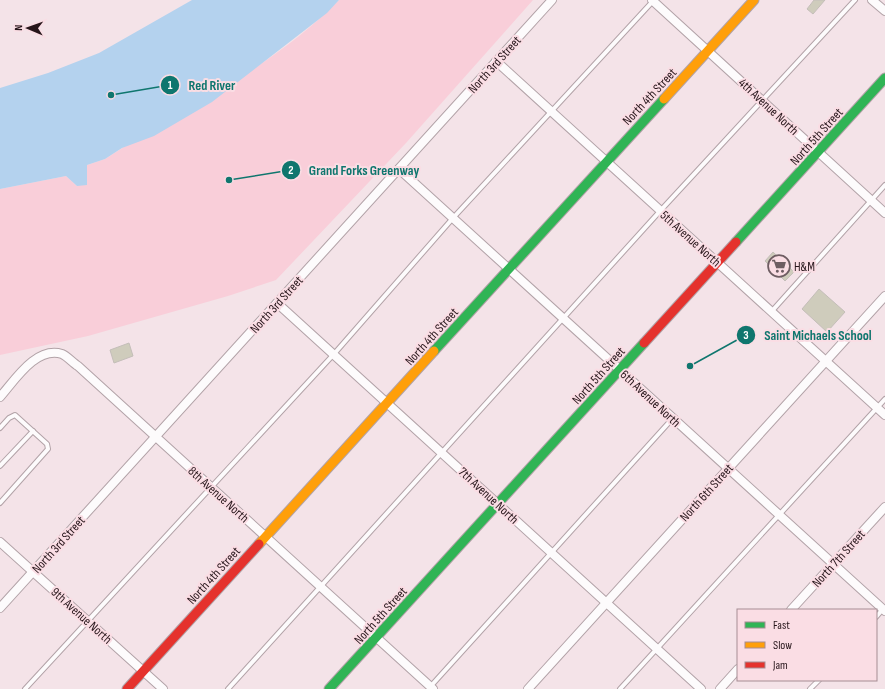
<svg xmlns="http://www.w3.org/2000/svg" width="885" height="689" viewBox="0 0 885 689" font-family="'Sofia Sans Condensed',sans-serif">
  <style>
    .green { fill: #f9ced9 }
    .water { fill: #b4d2ee }
    .building { fill: #cfccbc; stroke: #c4beb9 }
    .lines { fill: none; stroke-linecap: round; stroke-linejoin: round }
    .lane-casing { stroke: #b2a2a7; stroke-width: 6 }
    .street-casing { stroke: #b2a2a7; stroke-width: 10 }
    .fast-casing { stroke: #b2a2a7; stroke-width: 11 }
    .slow-casing { stroke: #b2a2a7; stroke-width: 11 }
    .jam-casing { stroke: #b2a2a7; stroke-width: 11 }
    .lane { stroke: #fdfbfc; stroke-width: 4 }
    .street { stroke: #fdfbfc; stroke-width: 8 }
    .fast { stroke: #30b455; stroke-width: 9 }
    .slow { stroke: #ff9f0a; stroke-width: 9 }
    .jam { stroke: #e5322d; stroke-width: 9 }
    .labels { text-anchor: middle; stroke-width: 4; stroke-linejoin: round; paint-order: stroke }
    .street-label { font-size: 13px; fill: #26151a; stroke: #fadde4 }
    .poi-label { font-size: 13px; fill: #26151a; stroke: #fadde4; text-anchor: start }
    .leader { fill: none; stroke: #0f766e; stroke-width: 1.5 }
    .callout-dot { fill: #0f766e; stroke: #fadde4; stroke-width: 1.5 }
    .mark-label { font-size: 12px; text-anchor: middle; font-weight: bold; fill: #fff }
    .callout-label { font-size: 14px; text-anchor: middle; font-weight: bold; fill: #0f766e; stroke: #fadde4; stroke-width: 4; stroke-linejoin: round; paint-order: stroke }
  </style>
  <rect width="100%" height="100%" fill="#f4e3e8"/>
  <!-- green -->
  <path class="green" d="M339 0H533L406 143 276 280 228 296 88 336 0 355V189L66 176 77 186 87 165 105 159C184 107 272 69 339 0Z"/>
  <!-- water -->
  <polygon class="water" points="192,0 339,0 327,13 212,102 154,136 122,148 105,159 87,165 87,185 77,186 66,176 0,189 0,88 48,73 99,53"/>
  <!-- building -->
  <g class="building">
    <polygon points="814,0 825,0 813,14 807,9"/>
    <polygon points="773,252 794,272 785,281 765,261"/>
    <polygon points="819,289 845,312 827,332 802,309"/>
    <polygon points="129,343 133,356 114,363 110,350"/>
  </g>
  <g class="lines">
    <!-- lane casing -->
    <g class="lane-casing">
      <g id="lane">
        <polyline points="772,311 885,185"/>
        <polyline points="0,428 9,418 15,415 47,444 48,449 0,503"/>
        <polyline points="0,466 33,431"/>
        <polyline points="876,617 883,609"/>
        <polyline points="430,687 673,418"/>
        <polyline points="25,689 334,354 453,218 654,0"/>
        <polyline points="228,689 661,210 855,0"/>
        <polyline points="620,689 885,399"/>
        <polyline points="810,689 819,680"/>
      </g>
    </g>
    <!-- street casing -->
    <g class="street-casing">
      <g id="street">
        <polyline points="652,0 885,213"/>
        <polyline points="872,0 885,11"/>
        <polyline points="496,61 885,415"/>
        <polyline points="399,169 885,611"/>
        <polyline points="277,303 701,689"/>
        <path d="M0 397C15 380 36 346 62 354 67 356 73 363 78 366L433 689"/>
        <polyline points="0,542 163,689"/>
        <polyline points="0,608 552,0"/>
        <polyline points="791,610 885,507"/>
        <polyline points="528,689 885,296"/>
        <polyline points="720,689 738,669"/>
      </g>
    </g>
    <!-- fast casing -->
    <g class="fast-casing">
      <g id="fast">
        <polyline points="736,242 885,78"/>
        <polyline points="434,351 664,99"/>
        <polyline points="329,689 644,343"/>
      </g>
    </g>
    <!-- slow casing -->
    <g class="slow-casing">
      <g id="slow">
        <polyline points="664,99 754,0"/>
        <polyline points="259,544 434,351"/>
      </g>
    </g>
    <!-- jam casing -->
    <g class="jam-casing">
      <g id="jam">
        <polyline points="644,343 736,242"/>
        <polyline points="127,689 259,544"/>
      </g>
    </g>
    <!-- lane -->
    <use href="#lane" class="lane"/>
    <!-- street -->
    <use href="#street" class="street"/>
    <!-- fast -->
    <use href="#fast" class="fast"/>
    <!-- slow -->
    <use href="#slow" class="slow"/>
    <!-- jam -->
    <use href="#jam" class="jam"/>
  </g>
  <!-- icons -->
  <defs>
    <g id="supermarket-ring" transform="scale(1.15)"><circle r="9.5" fill="#fadde4" stroke="#6e5d62" stroke-width="1.5"/><path d="M-6-5.5h2.5l.6 2H6L4.5 2H-2.5L-4.4-4H-6ZM-1.5 3.2a1.3 1.3 0 1 0 .1 0ZM3 3.2a1.3 1.3 0 1 0 .1 0Z" fill="#6e5d62"/></g>
  </defs>
  <g fill-rule="evenodd">
    <use href="#supermarket-ring" x="779" y="266"/>
  </g>
  <g class="labels">
    <!-- street labels -->
    <g class="street-label">
      <text transform="translate(494 64) rotate(-48)" y="5">North 3rd Street</text>
      <text transform="translate(649 96) rotate(-47)" y="5">North 4th Street</text>
      <text transform="translate(769 106) rotate(43)" y="5">4th Avenue North</text>
      <text transform="translate(816 136) rotate(-48)" y="5">North 5th Street</text>
      <text transform="translate(691 238) rotate(42)" y="5">5th Avenue North</text>
      <text transform="translate(276 304) rotate(-48)" y="5">North 3rd Street</text>
      <text transform="translate(431 336) rotate(-48)" y="5">North 4th Street</text>
      <text transform="translate(598 375) rotate(-48)" y="5">North 5th Street</text>
      <text transform="translate(651 398) rotate(43)" y="5">6th Avenue North</text>
      <text transform="translate(706 492) rotate(-48)" y="5">North 6th Street</text>
      <text transform="translate(219 494) rotate(42)" y="5">8th Avenue North</text>
      <text transform="translate(489 495) rotate(43)" y="5">7th Avenue North</text>
      <text transform="translate(58 544) rotate(-48)" y="5">North 3rd Street</text>
      <text transform="translate(838 558) rotate(-48)" y="5">North 7th Street</text>
      <text transform="translate(213 575) rotate(-48)" y="5">North 4th Street</text>
      <text transform="translate(82 615) rotate(42)" y="5">9th Avenue North</text>
      <text transform="translate(380 615) rotate(-48)" y="5">North 5th Street</text>
    </g>
    <!-- poi labels -->
    <g class="poi-label">
      <text x="794" y="271">H&amp;M</text>
    </g>
  </g>
  <!-- callouts -->
  <path class="leader" d="M111 95L170 85M229 180L291 170M690 366L746 335"/>
  <g class="callout-dot">
    <circle cx="111" cy="95" r="4"/>
    <circle cx="229" cy="180" r="4"/>
    <circle cx="690" cy="366" r="4"/>
    <circle cx="170" cy="85" r="10"/>
    <circle cx="291" cy="170" r="10"/>
    <circle cx="746" cy="335" r="10"/>
  </g>
  <g class="mark-label">
    <text x="170" y="89">1</text>
    <text x="291" y="174">2</text>
    <text x="746" y="339">3</text>
  </g>
  <g class="callout-label">
    <text x="212" y="90">Red River</text>
    <text x="364" y="175">Grand Forks Greenway</text>
    <text x="818" y="340">Saint Michaels School</text>
  </g>
  <!-- legend -->
  <rect x="737" y="609" width="140" height="72" fill="#fadde4" stroke="#a58d93"/>
  <rect x="745" y="622" width="20" height="6" fill="#30b455" stroke="#a58d93"/>
  <text x="773" y="629" font-size="12" fill="#26151a">Fast</text>
  <rect x="745" y="642" width="20" height="6" fill="#ff9f0a" stroke="#a58d93"/>
  <text x="773" y="649" font-size="12" fill="#26151a">Slow</text>
  <rect x="745" y="662" width="20" height="6" fill="#e5322d" stroke="#a58d93"/>
  <text x="773" y="669" font-size="12" fill="#26151a">Jam</text>
  <!-- north arrow -->
  <g transform="translate(28 28) rotate(272)" stroke="#fadde4" stroke-width="3" paint-order="stroke">
  <path d="M0-3L7 15L0 10L-7 15Z" fill="#26151a"/>
  <text y="-6" font-size="11" font-weight="bold" text-anchor="middle" fill="#26151a">N</text>
  </g>
</svg>
